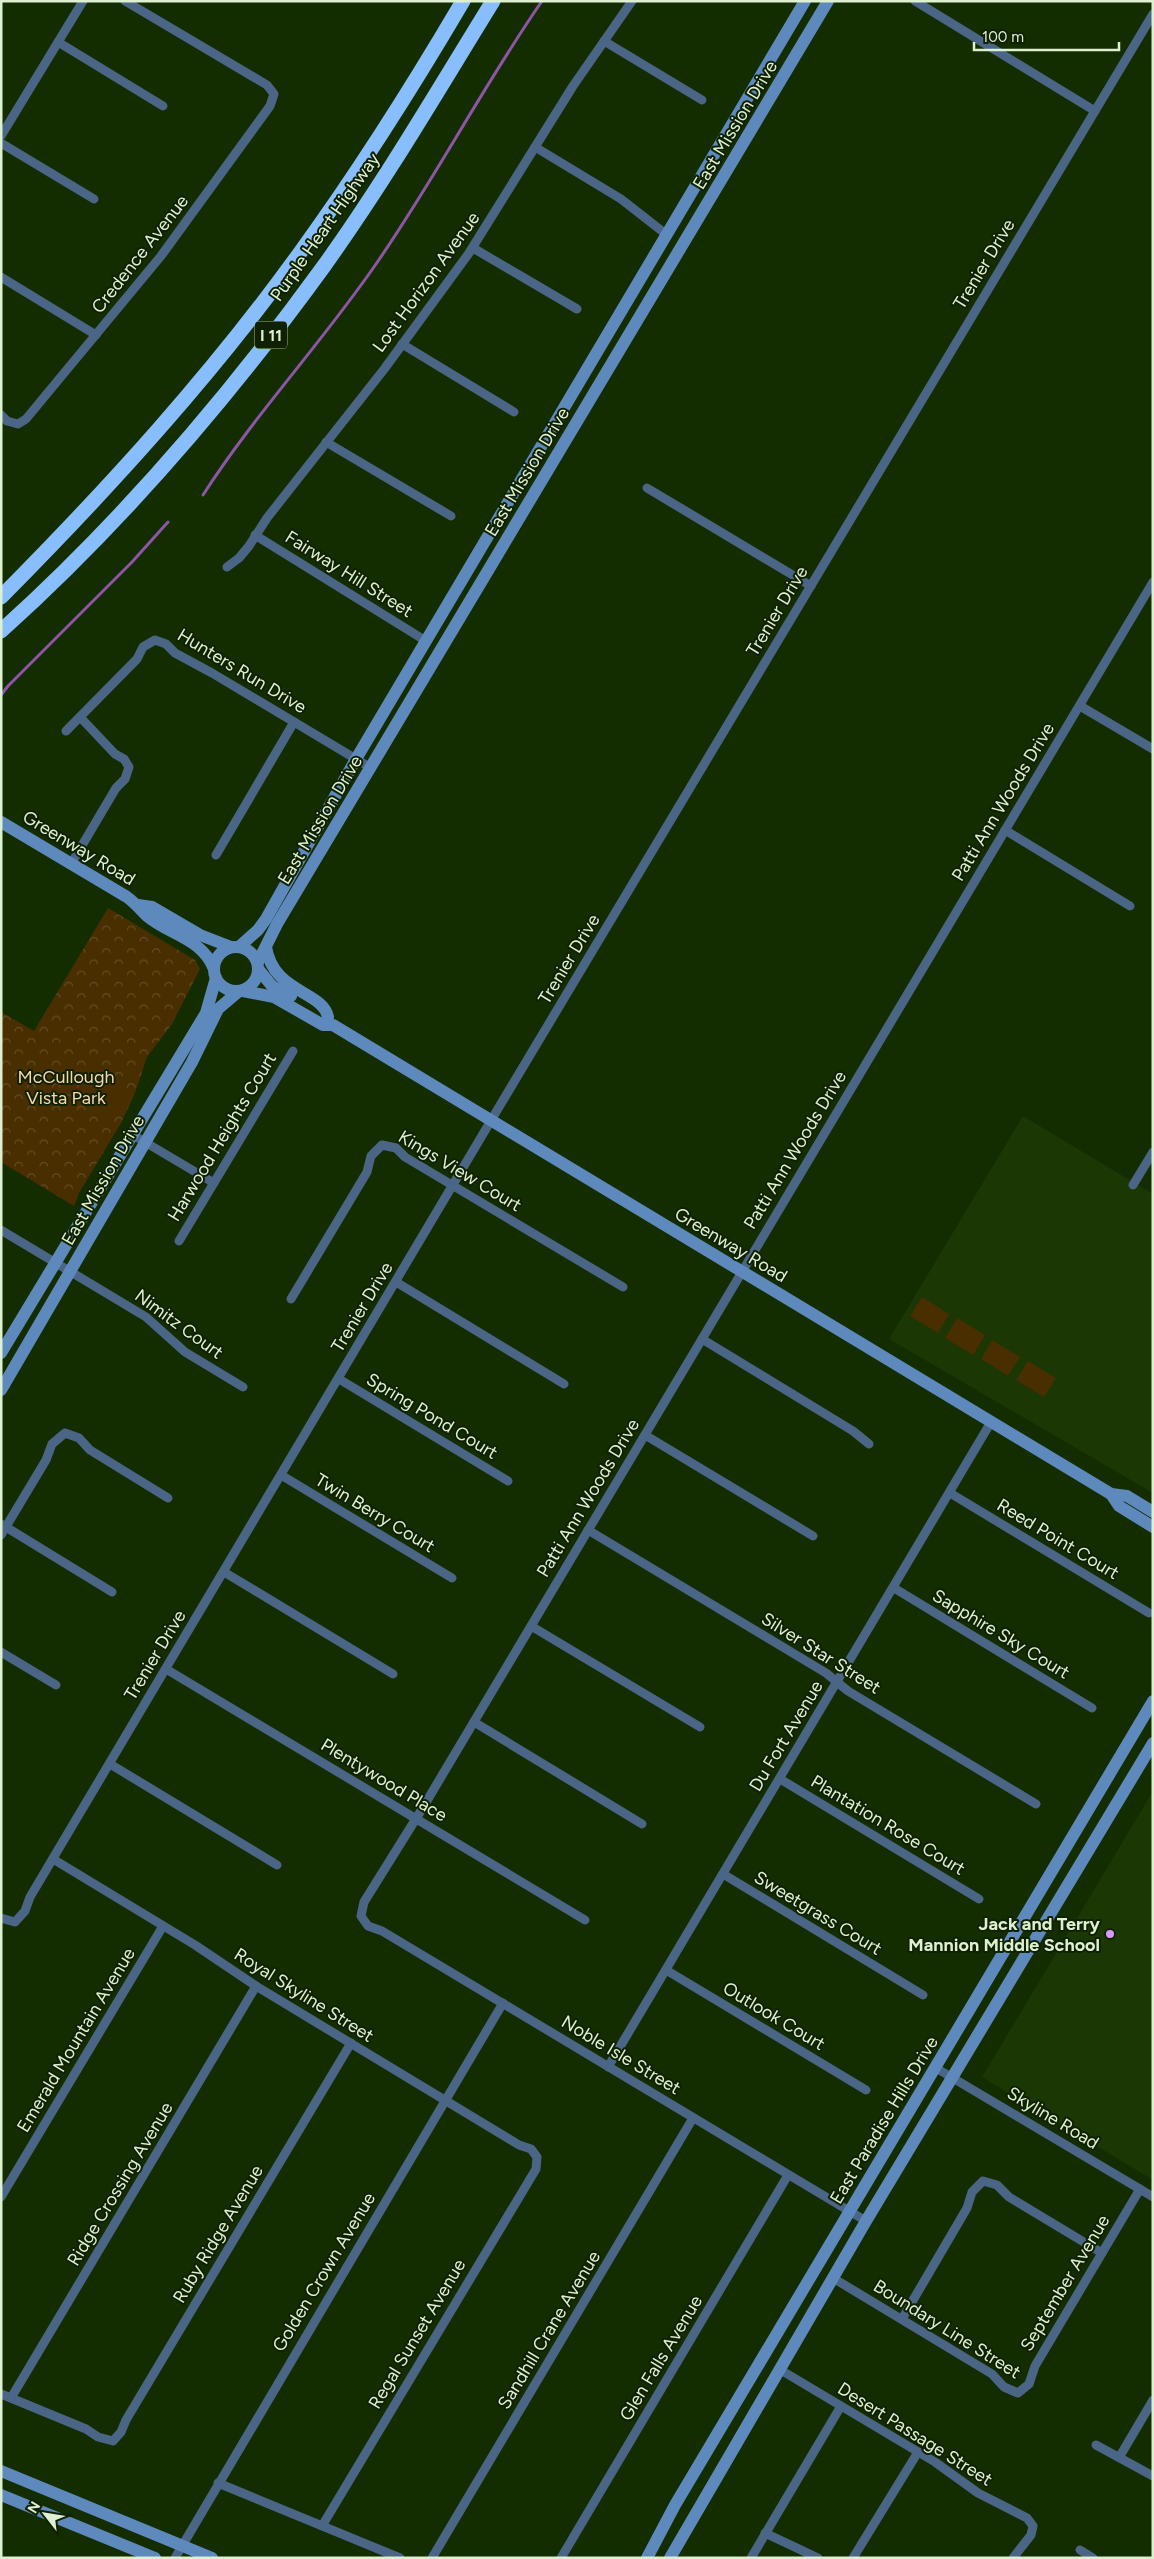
<svg xmlns="http://www.w3.org/2000/svg" width="1154" height="2559" viewBox="0 0 1154 2559" font-family="Figtree,sans-serif">
  <style>
    .built { fill: #1b3704 }
    .park { fill: url(#park-crowns) }
    .pitch { fill: #492e00 }
    .lines { fill: none; stroke-linecap: round; stroke-linejoin: round }
    .stream { stroke: #8d55a8; stroke-width: 3 }
    .street { stroke: #4a6586; stroke-width: 9 }
    .secondary { stroke: #5e89bd; stroke-width: 12 }
    .highway { stroke: #88bdfe; stroke-width: 15 }
    .poi-dot { fill: #d99af8; stroke: #102103; stroke-width: 2 }
    .labels { text-anchor: middle; stroke-width: 4; stroke-linejoin: round; paint-order: stroke }
    .shield { fill: #102103; stroke: #a0b393; stroke-width: 1 }
    .shield-label { font-size: 16px; font-weight: bold; fill: #ddf1d1 }
    .street-label { font-size: 18px; fill: #ddf1d1; stroke: #102103 }
    .park-label { font-size: 18px; fill: #f8d7ad; stroke: #102103 }
    .poi-label { font-size: 18px; font-weight: bold; fill: #ddf1d1; stroke: #102103; text-anchor: end }
  </style>
  <defs>
    <pattern id="park-crowns" width="20" height="18" patternUnits="userSpaceOnUse" patternTransform="scale(1.25)"><rect width="20" height="18" fill="#492e00"/><path d="M2 6a3 3 0 1 1 6 0M12 15a3 3 0 1 1 6 0" fill="none" stroke="#634d24"/></pattern>
  </defs>
  <rect width="100%" height="100%" fill="#142d00"/>
  <!-- built -->
  <g class="built">
    <polygon points="1023,1116 1153,1194 1153,1493 889,1339"/>
    <polygon points="1153,1791 1153,2180 982,2077"/>
  </g>
  <!-- park -->
  <polygon class="park" points="108,908 195,960 200,969 172,1024 147,1057 135,1093 121,1123 79,1193 74,1206 1,1162 1,1012 34,1031"/>
  <!-- pitch -->
  <g class="pitch">
    <polygon points="98,1063 127,1101 106,1119 76,1081"/>
    <polygon points="922,1297 949,1314 938,1333 910,1316"/>
    <polygon points="957,1318 985,1335 973,1355 945,1338"/>
    <polygon points="992,1340 1020,1357 1008,1376 981,1359"/>
    <polygon points="1028,1361 1056,1378 1044,1397 1016,1380"/>
  </g>
  <g class="lines">
    <!-- stream -->
    <g class="stream">
      <path d="M203 495C255 414 321 344 376 264 435 179 483 86 542 1"/>
      <polyline points="1,695 8,686 132,562 168,522"/>
    </g>
    <!-- street -->
    <g class="street">
      <polyline points="915,1 1095,111"/>
      <polyline points="604,41 702,100"/>
      <polyline points="58,42 163,106"/>
      <polyline points="1,136 83,1"/>
      <polyline points="1,143 94,199"/>
      <polyline points="535,147 621,199 667,235"/>
      <polyline points="473,248 577,309"/>
      <polyline points="1,277 96,335"/>
      <polyline points="402,344 514,412"/>
      <polyline points="1,415 7,421 18,424 26,419 161,256 270,106 274,94 267,85 125,1"/>
      <polyline points="326,442 451,516"/>
      <polyline points="647,488 811,586"/>
      <polyline points="255,535 426,641"/>
      <polyline points="227,567 239,558 249,546 267,518 385,368 469,253 573,86 632,1"/>
      <polyline points="1080,706 1153,749"/>
      <polyline points="66,731 137,659 143,647 155,640 166,644 175,653 212,673 371,768"/>
      <polyline points="1005,830 1130,906"/>
      <polyline points="216,855 294,722"/>
      <polyline points="71,864 116,788 125,779 129,767 124,759 115,754 80,717"/>
      <polyline points="133,1135 214,1183"/>
      <polyline points="1133,1185 1153,1152"/>
      <polyline points="1,1230 146,1317 185,1352 243,1387"/>
      <polyline points="179,1241 293,1051"/>
      <polyline points="396,1282 564,1384"/>
      <polyline points="291,1299 367,1172 371,1156 382,1145 396,1148 405,1157 623,1287"/>
      <polyline points="702,1339 853,1431 869,1444"/>
      <polyline points="339,1379 508,1481"/>
      <polyline points="645,1435 813,1536"/>
      <polyline points="281,1475 452,1578"/>
      <polyline points="950,1493 1149,1613"/>
      <polyline points="1,1524 112,1592"/>
      <polyline points="588,1530 826,1673 848,1691 1036,1804"/>
      <polyline points="1,1535 46,1460 52,1444 65,1433 79,1438 90,1450 168,1498"/>
      <polyline points="224,1572 393,1674"/>
      <polyline points="894,1588 1092,1708"/>
      <polyline points="531,1626 700,1727"/>
      <polyline points="1,1652 56,1685"/>
      <polyline points="166,1669 585,1920"/>
      <polyline points="474,1722 642,1824"/>
      <polyline points="110,1764 277,1865"/>
      <polyline points="780,1779 979,1899"/>
      <polyline points="53,1859 195,1945 256,1986 519,2145 531,2149 537,2157 536,2169 322,2526"/>
      <polyline points="723,1874 923,1995"/>
      <polyline points="1,1918 15,1922 25,1911 30,1897 499,1107 1153,14"/>
      <polyline points="666,1970 866,2090"/>
      <polyline points="608,2067 991,1422"/>
      <polyline points="936,2068 1153,2197"/>
      <polyline points="1,2197 163,1926"/>
      <polyline points="866,2221 382,1931 368,1926 361,1916 364,1902 422,1809 1153,582"/>
      <polyline points="833,2278 992,2374 1004,2387 1018,2393 1029,2384 1035,2366 1140,2189"/>
      <polyline points="902,2319 967,2208 972,2192 983,2181 997,2185 1009,2197 1102,2253"/>
      <polyline points="779,2369 935,2462 978,2493 1027,2518 1033,2526 1031,2535 1013,2558"/>
      <polyline points="1,2394 86,2429 98,2437 113,2441 121,2432 126,2420 351,2043"/>
      <polyline points="11,2398 256,1986"/>
      <polyline points="1096,2445 1153,2476"/>
      <polyline points="1120,2456 1153,2400"/>
      <polyline points="218,2483 400,2558"/>
      <polyline points="765,2533 818,2558"/>
      <polyline points="1080,2550 1093,2558"/>
      <polyline points="175,2558 503,2003"/>
      <polyline points="432,2558 693,2118"/>
      <polyline points="561,2558 788,2175"/>
      <polyline points="751,2558 841,2406"/>
      <polyline points="853,2558 918,2452"/>
    </g>
    <!-- secondary -->
    <g class="secondary">
      <path d="M1 822 127 897C135 903 140 909 147 916 169 935 202 938 214 969"/>
      <polyline points="138,905 152,907 200,935 231,947"/>
      <polyline points="240,946 258,930 266,919 356,759 805,1"/>
      <circle cx="236" cy="969" r="22"/>
      <path d="M266 947C273 993 323 991 328 1017"/>
      <polyline points="258,962 277,924 828,1"/>
      <polyline points="259,970 272,986 291,996"/>
      <polyline points="243,991 274,997 323,1025 333,1025 1111,1494 1127,1496 1153,1512"/>
      <polyline points="1,1353 206,1013 216,978"/>
      <polyline points="1,1390 192,1062 218,1009 238,992"/>
      <polyline points="1111,1494 1119,1506 1153,1527"/>
      <polyline points="1,2471 212,2558"/>
      <polyline points="1,2495 155,2558"/>
      <polyline points="647,2558 675,2505 1153,1701"/>
      <polyline points="670,2558 866,2221 1153,1743"/>
    </g>
    <!-- highway -->
    <g class="highway">
      <path d="M1 597C109 488 213 374 302 250 360 170 413 86 463 1"/>
      <path d="M1 631C121 523 229 397 324 266 385 181 438 90 493 1"/>
    </g>
  </g>
  <!-- markers -->
  <circle class="poi-dot" cx="1110" cy="1934" r="5"/>
  <g class="labels">
    <!-- shield labels -->
    <rect class="shield" x="255" y="321.5" width="32" height="27" rx="4"/>
    <g class="shield-label">
      <text x="271" y="341">I 11</text>
    </g>
    <!-- street labels -->
    <g class="street-label">
      <text transform="translate(735 125) rotate(-59)" y="6">East Mission Drive</text>
      <text transform="translate(325 227) rotate(-55)" y="6">Purple Heart Highway</text>
      <text transform="translate(140 254) rotate(-52)" y="6">Credence Avenue</text>
      <text transform="translate(984 264) rotate(-59)" y="6">Trenier Drive</text>
      <text transform="translate(426 282) rotate(-54)" y="6">Lost Horizon Avenue</text>
      <text transform="translate(527 472) rotate(-59)" y="6">East Mission Drive</text>
      <text transform="translate(349 574) rotate(32)" y="6">Fairway Hill Street</text>
      <text transform="translate(777 611) rotate(-59)" y="6">Trenier Drive</text>
      <text transform="translate(242 671) rotate(31)" y="6">Hunters Run Drive</text>
      <text transform="translate(1003 802) rotate(-59)" y="6">Patti Ann Woods Drive</text>
      <text transform="translate(320 820) rotate(-59)" y="6">East Mission Drive</text>
      <text transform="translate(79 848) rotate(31)" y="6">Greenway Road</text>
      <text transform="translate(569 959) rotate(-59)" y="6">Trenier Drive</text>
      <text transform="translate(222 1137) rotate(-59)" y="6">Harwood Heights Court</text>
      <text transform="translate(795 1150) rotate(-59)" y="6">Patti Ann Woods Drive</text>
      <text transform="translate(460 1171) rotate(31)" y="6">Kings View Court</text>
      <text transform="translate(103 1180) rotate(-60)" y="6">East Mission Drive</text>
      <text transform="translate(731 1245) rotate(31)" y="6">Greenway Road</text>
      <text transform="translate(362 1307) rotate(-59)" y="6">Trenier Drive</text>
      <text transform="translate(179 1324) rotate(36)" y="6">Nimitz Court</text>
      <text transform="translate(432 1416) rotate(31)" y="6">Spring Pond Court</text>
      <text transform="translate(588 1498) rotate(-59)" y="6">Patti Ann Woods Drive</text>
      <text transform="translate(375 1513) rotate(31)" y="6">Twin Berry Court</text>
      <text transform="translate(1058 1539) rotate(31)" y="6">Reed Point Court</text>
      <text transform="translate(1001 1634) rotate(31)" y="6">Sapphire Sky Court</text>
      <text transform="translate(821 1653) rotate(32)" y="6">Silver Star Street</text>
      <text transform="translate(155 1655) rotate(-59)" y="6">Trenier Drive</text>
      <text transform="translate(786 1736) rotate(-59)" y="6">Du Fort Avenue</text>
      <text transform="translate(384 1780) rotate(31)" y="6">Plentywood Place</text>
      <text transform="translate(888 1825) rotate(31)" y="6">Plantation Rose Court</text>
      <text transform="translate(818 1913) rotate(31)" y="6">Sweetgrass Court</text>
      <text transform="translate(304 1995) rotate(32)" y="6">Royal Skyline Street</text>
      <text transform="translate(774 2016) rotate(31)" y="6">Outlook Court</text>
      <text transform="translate(76 2040) rotate(-59)" y="6">Emerald Mountain Avenue</text>
      <text transform="translate(621 2055) rotate(31)" y="6">Noble Isle Street</text>
      <text transform="translate(1053 2118) rotate(31)" y="6">Skyline Road</text>
      <text transform="translate(884 2120) rotate(-59)" y="6">East Paradise Hills Drive</text>
      <text transform="translate(120 2184) rotate(-59)" y="6">Ridge Crossing Avenue</text>
      <text transform="translate(218 2234) rotate(-59)" y="6">Ruby Ridge Avenue</text>
      <text transform="translate(324 2272) rotate(-59)" y="6">Golden Crown Avenue</text>
      <text transform="translate(1065 2283) rotate(-59)" y="6">September Avenue</text>
      <text transform="translate(947 2329) rotate(32)" y="6">Boundary Line Street</text>
      <text transform="translate(549 2330) rotate(-59)" y="6">Sandhill Crane Avenue</text>
      <text transform="translate(417 2334) rotate(-59)" y="6">Regal Sunset Avenue</text>
      <text transform="translate(661 2358) rotate(-59)" y="6">Glen Falls Avenue</text>
      <text transform="translate(915 2434) rotate(32)" y="6">Desert Passage Street</text>
    </g>
    <!-- park labels -->
    <g class="park-label">
      <text x="66" y="1083">McCullough<tspan x="66" dy="21">Vista Park</tspan></text>
    </g>
    <!-- poi labels -->
    <g class="poi-label">
      <text x="1100" y="1930">Jack and Terry<tspan x="1100" dy="21">Mannion Middle School</tspan></text>
    </g>
  </g>
  <!-- border -->
  <rect width="1154" height="2559" fill="none" stroke="#ddf1d1" stroke-width="5"/>
  <!-- north arrow -->
  <g transform="translate(45 2514) rotate(301)" stroke="#102103" stroke-width="4" paint-order="stroke">
  <path d="M0-4L9 19L0 12L-9 19Z" fill="#ddf1d1"/>
  <text y="-8" font-size="14" font-weight="bold" text-anchor="middle" fill="#ddf1d1">N</text>
  </g>
  <!-- scale -->
  <path d="M974 42v8h145v-8" fill="none" stroke="#ddf1d1" stroke-width="2.5"/>
  <text x="982" y="42" font-size="15" fill="#ddf1d1" stroke="#102103" stroke-width="4" paint-order="stroke">100 m</text>
</svg>
